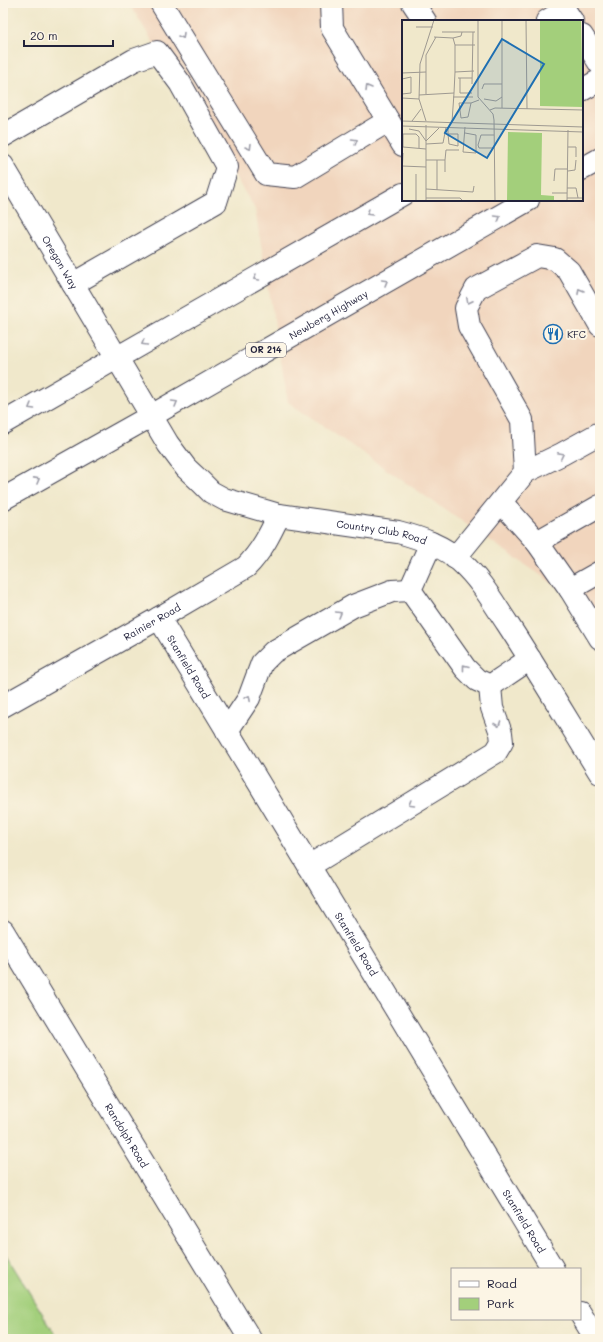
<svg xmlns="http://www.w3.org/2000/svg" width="603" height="1342" viewBox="0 0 603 1342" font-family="Mali,sans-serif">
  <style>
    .built { fill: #f1d5bd; fill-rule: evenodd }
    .green { fill: #a3cf7b; stroke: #62785b }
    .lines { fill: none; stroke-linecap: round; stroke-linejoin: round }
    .minor-casing { stroke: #414051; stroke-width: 24 }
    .major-casing { stroke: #414051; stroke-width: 24 }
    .minor { stroke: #fff; stroke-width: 22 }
    .major { stroke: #fff; stroke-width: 22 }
    .oneway { stroke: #9c9ca7 }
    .labels { text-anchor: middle; stroke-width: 4; stroke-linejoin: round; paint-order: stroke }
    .shield { fill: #fcf5e5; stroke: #63616e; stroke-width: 1 }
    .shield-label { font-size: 9px; font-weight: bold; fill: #22223b }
    .street-label { font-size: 10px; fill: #22223b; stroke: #fcf5e5 }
    .poi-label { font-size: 10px; fill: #22223b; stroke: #fcf5e5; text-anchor: start }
    .inset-road { fill: none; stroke: #9e9991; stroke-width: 1 }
    .view { fill: #1f6fb2; fill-opacity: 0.15; stroke: #1f6fb2; stroke-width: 2 }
    .inset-edge { fill: none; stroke: #22223b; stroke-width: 2 }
  </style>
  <rect width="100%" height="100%" fill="#fcf5e5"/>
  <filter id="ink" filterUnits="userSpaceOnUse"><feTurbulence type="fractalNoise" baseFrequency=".025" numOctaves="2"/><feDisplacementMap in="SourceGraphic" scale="8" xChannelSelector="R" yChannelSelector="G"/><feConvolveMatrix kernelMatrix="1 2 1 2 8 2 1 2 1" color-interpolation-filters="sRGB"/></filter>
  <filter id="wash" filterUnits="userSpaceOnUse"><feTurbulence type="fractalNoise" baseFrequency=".012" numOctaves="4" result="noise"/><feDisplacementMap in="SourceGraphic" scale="16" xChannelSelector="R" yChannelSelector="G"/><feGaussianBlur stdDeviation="0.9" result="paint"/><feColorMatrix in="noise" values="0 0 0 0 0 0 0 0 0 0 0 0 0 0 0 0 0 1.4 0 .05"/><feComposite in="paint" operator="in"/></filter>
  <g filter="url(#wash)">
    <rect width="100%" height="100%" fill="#f0e8cb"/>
    <!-- built -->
    <path class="built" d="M129 3H600V616L288 402 255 209ZM403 21H582V200H403Z"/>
    <!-- green -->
    <polygon class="green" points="3,1250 58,1339 3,1339"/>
  </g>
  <g filter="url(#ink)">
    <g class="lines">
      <!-- minor casing -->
      <g class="minor-casing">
        <g id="minor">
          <polyline points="161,3 266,174 295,177 388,121"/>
          <polyline points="331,3 332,28 403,145"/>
          <polyline points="413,3 425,21"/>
          <polyline points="560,3 572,21"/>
          <polyline points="547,21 565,10"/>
          <polyline points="582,36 600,64"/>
          <polyline points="3,136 134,60 157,52 180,83 227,167 216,202 73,284"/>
          <path id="s1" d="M3 166 168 444 186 468 200 481 211 492 224 499 279 515 398 532C421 538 444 546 461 562 480 579 493 602 507 623 539 672 569 723 600 773"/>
          <polyline points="525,472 562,454 600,433"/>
          <polyline points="501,502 537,542 570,589 600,638"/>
          <polyline points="537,542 600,506"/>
          <polyline points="431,543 410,590 465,668 477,680 490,686 530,659"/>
          <polyline points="455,558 525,472 522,420 469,326 466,308 476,289 537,256 555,259 569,271 600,325"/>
          <polyline points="570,589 600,572"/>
          <path id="s2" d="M159 618 553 1269"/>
          <path id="s3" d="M3 706 159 618 246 567C261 552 270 534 279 515"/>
          <polyline points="227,731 249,698 262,663 273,652 353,606 392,591 410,590"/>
          <polyline points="309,866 496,752 502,742 501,733 492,708 490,686"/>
          <path id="s4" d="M3 931 250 1339"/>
          <polyline points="580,1313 596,1339"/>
        </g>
      </g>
      <!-- major casing -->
      <g class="major-casing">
        <g id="major">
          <polyline points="582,90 600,80"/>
          <polyline points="582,169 600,159"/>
          <polyline points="3,423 403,194"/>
          <path id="s5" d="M3 499 151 416 528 200"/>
        </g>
      </g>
      <!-- minor -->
      <use href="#minor" class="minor"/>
      <!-- major -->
      <use href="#major" class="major"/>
    </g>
    <!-- one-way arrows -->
    <defs><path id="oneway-chevron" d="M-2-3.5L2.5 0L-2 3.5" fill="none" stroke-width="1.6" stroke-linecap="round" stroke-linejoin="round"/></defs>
    <g class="oneway">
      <use href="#oneway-chevron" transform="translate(182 36) rotate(59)"/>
      <use href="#oneway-chevron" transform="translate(368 88) rotate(-121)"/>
      <use href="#oneway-chevron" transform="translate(355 141) rotate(-31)"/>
      <use href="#oneway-chevron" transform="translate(249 147) rotate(59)"/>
      <use href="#oneway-chevron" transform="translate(369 213) rotate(150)"/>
      <use href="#oneway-chevron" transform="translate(498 218) rotate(-30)"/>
      <use href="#oneway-chevron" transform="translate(256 278) rotate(150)"/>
      <use href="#oneway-chevron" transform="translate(385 282) rotate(-30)"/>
      <use href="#oneway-chevron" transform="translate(580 291) rotate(-120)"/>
      <use href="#oneway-chevron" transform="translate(469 301) rotate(117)"/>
      <use href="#oneway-chevron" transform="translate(144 343) rotate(150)"/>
      <use href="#oneway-chevron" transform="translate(175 403) rotate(-30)"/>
      <use href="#oneway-chevron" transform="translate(31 407) rotate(150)"/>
      <use href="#oneway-chevron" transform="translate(561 455) rotate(-27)"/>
      <use href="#oneway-chevron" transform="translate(37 480) rotate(-29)"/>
      <use href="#oneway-chevron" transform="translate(339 614) rotate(-30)"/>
      <use href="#oneway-chevron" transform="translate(465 667) rotate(-128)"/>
      <use href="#oneway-chevron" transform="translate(248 698) rotate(-62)"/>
      <use href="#oneway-chevron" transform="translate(498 724) rotate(70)"/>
      <use href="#oneway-chevron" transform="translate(411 804) rotate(149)"/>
    </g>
  </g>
  <!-- icons -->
  <defs>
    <g id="restaurant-ring" transform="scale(1)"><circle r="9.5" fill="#fcf5e5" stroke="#1f6fb2" stroke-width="1.5"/><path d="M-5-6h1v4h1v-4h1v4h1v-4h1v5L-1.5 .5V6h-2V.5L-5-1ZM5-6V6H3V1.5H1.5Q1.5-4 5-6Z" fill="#1f6fb2"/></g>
  </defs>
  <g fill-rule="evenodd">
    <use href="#restaurant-ring" x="553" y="334"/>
  </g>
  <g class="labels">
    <!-- shield labels -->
    <rect class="shield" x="246" y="343" width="40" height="14" rx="3"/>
    <g class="shield-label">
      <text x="266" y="353">OR 214</text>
    </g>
    <!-- street labels -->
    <g class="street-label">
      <text dy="4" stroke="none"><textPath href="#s1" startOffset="112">Oregon Way</textPath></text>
      <text dy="4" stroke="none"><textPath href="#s5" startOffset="374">Newberg Highway</textPath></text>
      <text dy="4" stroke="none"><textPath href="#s1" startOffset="564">Country Club Road</textPath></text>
      <text dy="4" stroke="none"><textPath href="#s3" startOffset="171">Rainier Road</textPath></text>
      <text dy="4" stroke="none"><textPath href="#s2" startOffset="57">Stanfield Road</textPath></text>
      <text dy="4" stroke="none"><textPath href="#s2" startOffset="381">Stanfield Road</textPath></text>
      <text dy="4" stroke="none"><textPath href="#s4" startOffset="239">Randolph Road</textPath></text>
      <text dy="4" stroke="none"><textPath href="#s2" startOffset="705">Stanfield Road</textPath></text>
    </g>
    <!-- poi labels -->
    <g class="poi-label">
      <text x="567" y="338">KFC</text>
    </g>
  </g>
  <!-- overview -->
  <g transform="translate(402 20)">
    <rect width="181" height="181" fill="#f0e8cb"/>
    <path d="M138 0H179L181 87 138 86ZM106 112 140 113 139 175 152 176V181H105Z" fill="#a3cf7b"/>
    <path class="inset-road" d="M76 0V77L91 94 92 100 93 181M100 0V88M124 0 125 89M14 7H31M40 12H73M32 17 51 18 53 25M51 18 59 16 60 12M24 52V74M53 52V25H73M0 53 24 52V35L34 17M56 58H70M58 58V73H70M0 59 9 57V73L0 74M70 64 71 12M80 69 82 64H100M52 73 53 52 72 51M17 75 52 73 50 102M51 77H71M0 78 17 79M82 79 94 81 100 77M69 83H57L59 98 66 97 69 83 77 80M88 90 93 88 181 90M0 101 181 107M10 101 19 89M24 101 17 79 18 44 32 0M0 106 181 112M46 107V114L47 124 56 126V114H46M63 107 61 132 74 133V115L63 113M7 109 17 111 24 121M24 121 37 108M24 124 41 123 44 107M166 127H174V137M17 128V117L14 114H1V127L24 129M92 128H77L76 125 79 115H92M24 140H43V152M43 140 44 130H57M0 146 24 147M166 151 173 150 174 140M0 155 1 133M152 161 153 149H166M165 168H174L176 178M24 169 71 172 72 166M35 170V140M150 173H165M24 178H58L61 181M165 178H181M14 181V154M24 181V105M165 181 166 110"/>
    <path class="view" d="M100 19 142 44 85 138 43 113Z"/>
    <rect width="181" height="181" class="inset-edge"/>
  </g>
  <!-- margin -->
  <rect width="603" height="1342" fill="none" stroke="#fcf5e5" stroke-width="16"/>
  <!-- legend -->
  <rect x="451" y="1268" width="130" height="52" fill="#fcf5e5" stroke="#a5a1a1"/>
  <rect x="459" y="1281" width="20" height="6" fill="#ffffff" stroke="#a5a1a1"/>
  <text x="487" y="1288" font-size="12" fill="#22223b">Road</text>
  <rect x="459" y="1298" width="20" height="12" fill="#a3cf7b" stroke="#a5a1a1"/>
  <text x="487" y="1308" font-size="12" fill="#22223b">Park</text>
  <!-- scale -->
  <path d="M24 40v6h89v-6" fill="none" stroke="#22223b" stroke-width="2"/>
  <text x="30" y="40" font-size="12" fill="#22223b" stroke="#fcf5e5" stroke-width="3" paint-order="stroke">20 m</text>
</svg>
